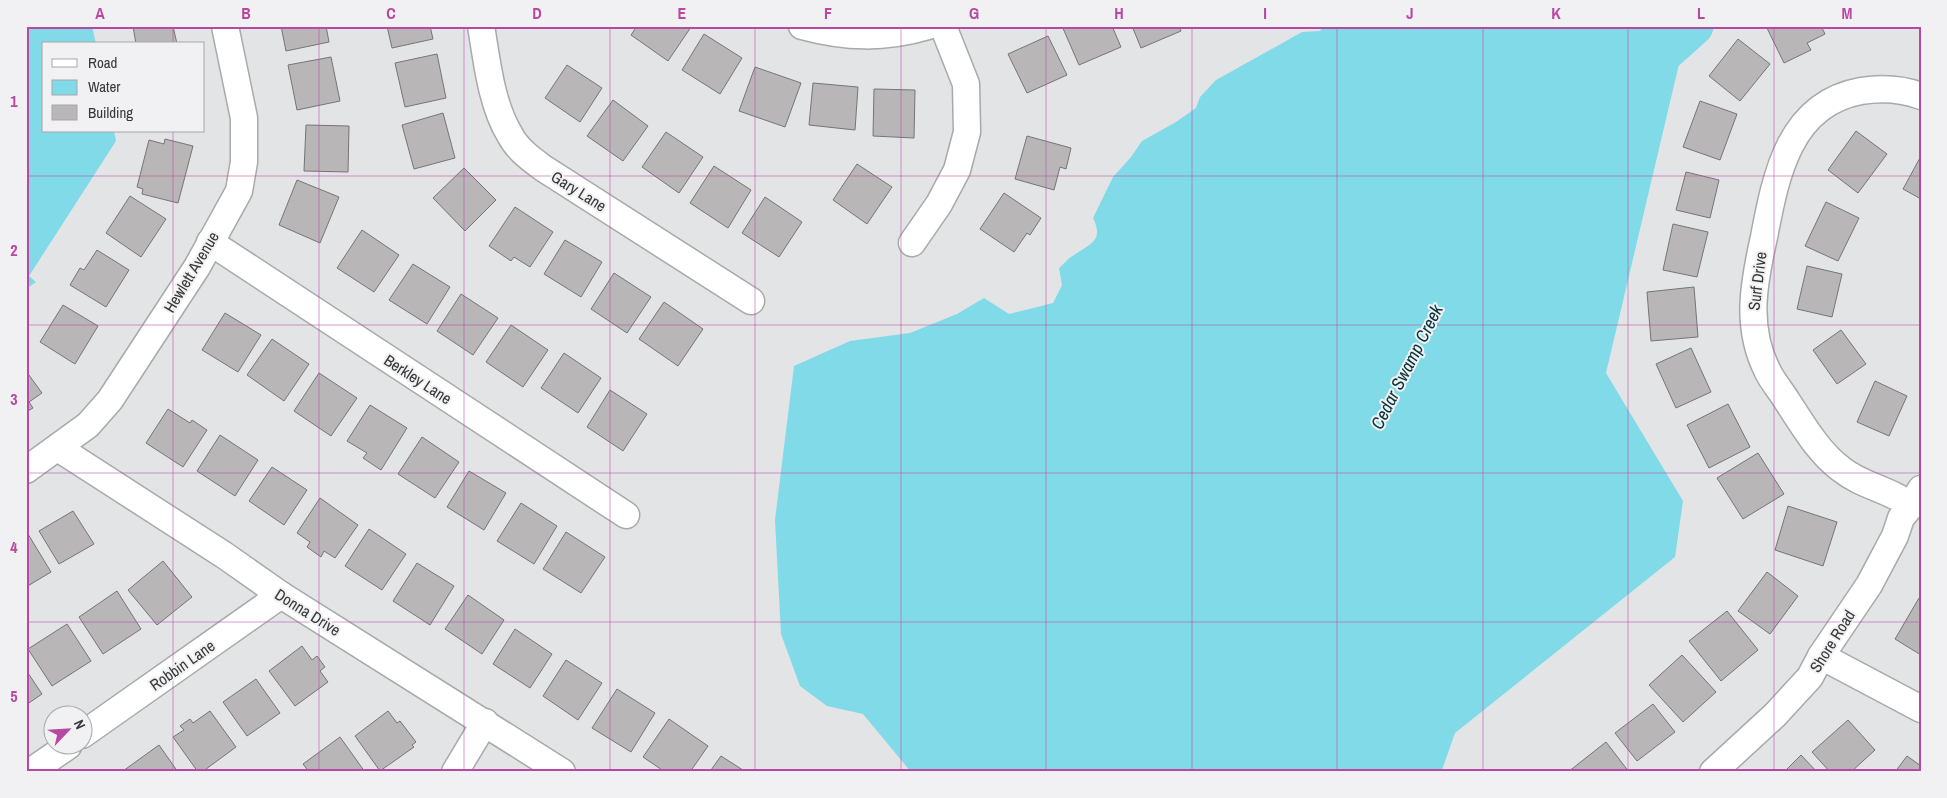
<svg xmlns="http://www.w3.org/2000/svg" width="1947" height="798" viewBox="0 0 1947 798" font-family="'Archivo Narrow',sans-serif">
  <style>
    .water { fill: #81dae8 }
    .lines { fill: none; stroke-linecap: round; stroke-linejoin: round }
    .river { stroke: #81dae8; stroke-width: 39 }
    .building { fill: #b8b6b7; stroke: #767476 }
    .street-casing { stroke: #a8a9ab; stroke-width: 29 }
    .street { stroke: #fff; stroke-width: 26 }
    .grid { fill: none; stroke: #b848a4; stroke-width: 1; stroke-opacity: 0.55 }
    .labels { text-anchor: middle; stroke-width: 4; stroke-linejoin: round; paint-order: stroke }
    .street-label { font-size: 16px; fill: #373738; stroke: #f1f1f3 }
    .water-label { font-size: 18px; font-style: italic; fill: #063339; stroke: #f1f1f3 }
    .neatline { fill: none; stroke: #b848a4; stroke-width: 2 }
    .grid-label { font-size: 16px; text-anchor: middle; font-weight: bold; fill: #b848a4 }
  </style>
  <rect width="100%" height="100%" fill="#e3e4e6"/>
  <!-- water -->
  <g class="water">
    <polygon points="26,26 92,26 96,44 44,44 44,131 114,131 116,141 29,276 36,282 26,289"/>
    <path d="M1324 26H1688L1606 373 1683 501 1675 557 1455 733 1442 770 1438 772H911L863 714 827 706 800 686 781 634 775 520 794 366 850 341 910 333 957 314 984 298 1009 314 1053 303 1062 285 1059 268C1064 264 1068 258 1074 255 1091 244 1104 240 1093 218L1113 177 1131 157 1142 141 1176 122 1196 108 1200 97 1216 80 1234 70 1302 32 1320 31Z"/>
  </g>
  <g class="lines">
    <!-- river -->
    <polyline class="river" points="1646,69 1694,26"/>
  </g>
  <!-- building -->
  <g class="building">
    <polygon points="133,26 173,26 177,44 136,44"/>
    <polygon points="281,26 326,26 329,42 286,51"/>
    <polygon points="387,26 430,26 433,39 392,48"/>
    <polygon points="637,26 691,26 691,27 668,61 631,35"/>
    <polygon points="1062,26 1112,26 1121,47 1079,65"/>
    <polygon points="1132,26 1179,26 1181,31 1141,48"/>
    <polygon points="1766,26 1821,26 1825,34 1807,43 1811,50 1784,63"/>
    <polygon points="704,34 742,58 720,94 682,70"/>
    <polygon points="1048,36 1067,75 1027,93 1008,54"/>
    <polygon points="1738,39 1770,64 1740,101 1709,76"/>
    <polygon points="437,54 446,98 405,107 395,63"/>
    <polygon points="331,57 340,101 297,110 288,65"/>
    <polygon points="567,65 602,88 580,122 545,98"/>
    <polygon points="755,67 801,83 785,127 739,111"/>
    <polygon points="813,83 858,87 855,130 809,125"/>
    <polygon points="874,89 915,90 914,138 873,136"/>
    <polygon points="613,100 648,126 623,161 587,136"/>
    <polygon points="1700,101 1737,114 1720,160 1683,147"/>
    <polygon points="443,113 455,158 414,169 402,125"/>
    <polygon points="306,125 349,126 348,172 304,171"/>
    <polygon points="1856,131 1887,154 1858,193 1828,170"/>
    <polygon points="666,132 703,157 679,193 642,167"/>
    <polygon points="1027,136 1071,148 1066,169 1060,167 1054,190 1015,179"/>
    <polygon points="165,139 193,146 178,203 142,194 143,189 137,187 149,140 164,144"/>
    <polygon points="1921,156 1921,199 1903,189"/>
    <polygon points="857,164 892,187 867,224 833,200"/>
    <polygon points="714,166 751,190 728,228 690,203"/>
    <polygon points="464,168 496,200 465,231 433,198"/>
    <polygon points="1686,172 1719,180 1710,218 1676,210"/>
    <polygon points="297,180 339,197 320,243 279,225"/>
    <polygon points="1004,193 1041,218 1030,235 1027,233 1014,252 980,229"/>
    <polygon points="130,196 166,219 141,257 106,233"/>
    <polygon points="765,197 802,222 779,257 742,233"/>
    <polygon points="1826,202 1859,218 1838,261 1805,246"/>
    <polygon points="515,207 553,232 530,267 514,257 511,261 489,246"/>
    <polygon points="1673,224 1708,232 1697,277 1663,270"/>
    <polygon points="362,230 399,255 374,292 337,268"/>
    <polygon points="565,240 602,262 581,297 544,274"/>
    <polygon points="97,250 129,270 106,307 70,285 80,268 84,270"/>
    <polygon points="413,264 450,287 427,324 389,300"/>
    <polygon points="1807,266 1842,274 1832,317 1797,309"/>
    <polygon points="614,273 651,297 627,333 591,309"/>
    <polygon points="1694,287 1698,337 1651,341 1647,292"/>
    <polygon points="461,294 498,318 473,355 437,331"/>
    <polygon points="664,302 703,329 678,366 639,339"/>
    <polygon points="63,305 98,326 75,364 40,342"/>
    <polygon points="225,313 261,335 238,372 202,350"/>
    <polygon points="511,325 548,350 523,387 486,362"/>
    <polygon points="1841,330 1866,364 1837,384 1813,350"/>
    <polygon points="272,339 309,364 284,401 247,375"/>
    <polygon points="1691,348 1711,392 1676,408 1656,364"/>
    <polygon points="564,353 601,378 578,413 541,388"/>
    <polygon points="26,371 42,393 29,402 33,408 26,412"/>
    <polygon points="319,373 357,398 331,436 294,411"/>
    <polygon points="1875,381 1907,396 1889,436 1857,422"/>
    <polygon points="610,390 647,414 623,451 587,427"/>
    <polygon points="1728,404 1750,447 1709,468 1687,425"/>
    <polygon points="370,405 407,428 381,470 363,458 367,453 347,441"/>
    <polygon points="168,409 190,423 192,420 207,430 183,467 146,443"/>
    <polygon points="220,435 258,460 235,496 197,471"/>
    <polygon points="422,437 459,462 435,498 398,474"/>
    <polygon points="1758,453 1784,494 1743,519 1717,478"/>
    <polygon points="272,467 307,490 284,525 249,501"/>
    <polygon points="469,471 506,493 484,530 447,507"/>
    <polygon points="320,498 358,525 335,558 324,551 321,557 307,547 310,542 297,533"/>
    <polygon points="521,503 557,526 534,564 497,541"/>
    <polygon points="1788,506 1837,522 1823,566 1775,550"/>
    <polygon points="73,511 94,544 59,564 39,531"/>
    <polygon points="369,529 406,554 382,590 345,566"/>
    <polygon points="566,532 605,557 581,593 543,569"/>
    <polygon points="28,534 51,572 26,587 26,535"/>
    <polygon points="163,561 192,597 157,625 128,590"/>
    <polygon points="417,563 454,586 430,625 393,601"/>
    <polygon points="1767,572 1798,596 1770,634 1738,611"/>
    <polygon points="117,591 141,629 103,654 79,617"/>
    <polygon points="468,595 504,620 482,654 445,629"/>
    <polygon points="1919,598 1921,599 1921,655 1895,639"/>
    <polygon points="1727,611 1758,650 1721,681 1689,641"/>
    <polygon points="67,624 91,661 52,686 28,649"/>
    <polygon points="515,629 552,654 530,688 493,664"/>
    <polygon points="302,646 312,660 317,656 325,667 320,671 328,682 295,706 269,671"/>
    <polygon points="1682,655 1716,692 1683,722 1649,685"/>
    <polygon points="566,660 602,683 578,720 543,696"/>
    <polygon points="26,670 42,694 26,705"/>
    <polygon points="256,679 280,713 247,736 223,702"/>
    <polygon points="617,689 655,713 631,752 592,728"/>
    <polygon points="1653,704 1675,732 1637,761 1615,733"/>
    <polygon points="210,711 236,747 202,772 198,772 173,737 184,730 180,726 190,719 193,723"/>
    <polygon points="388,711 397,723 400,721 416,742 412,745 414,747 380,771 355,736"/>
    <polygon points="669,719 708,746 690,772 665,772 643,757"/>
    <polygon points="1848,720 1875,750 1851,772 1830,772 1812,752"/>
    <polygon points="340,737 365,772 309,772 303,764"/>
    <polygon points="1606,742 1629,772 1568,772"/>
    <polygon points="159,745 178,772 124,772 123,771"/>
    <polygon points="1801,755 1817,772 1784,772"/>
    <polygon points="721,756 746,772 714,772 711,770"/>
    <polygon points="1907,756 1921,766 1921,772 1895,772"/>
  </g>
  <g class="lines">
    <!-- street casing -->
    <g class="street-casing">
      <g id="street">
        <path d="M481 26C487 61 491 104 510 135 517 149 531 159 543 168L751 301"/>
        <path d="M802 26C846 38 884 39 928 26"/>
        <polyline points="210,242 626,515"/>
        <polyline points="912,243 939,204 957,170 967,132 966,84 943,26"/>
        <polyline points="58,448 224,555 281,595 562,772"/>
        <polyline points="26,470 88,425 110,400 197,267 239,191 244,162 244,118 225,26"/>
        <path d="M1910 507C1906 503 1901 498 1895 496 1877 487 1857 482 1841 469 1818 452 1803 425 1787 401 1781 391 1772 381 1767 370 1745 326 1754 282 1764 237 1776 175 1789 104 1861 91 1881 88 1902 89 1921 96"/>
        <polyline points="1821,656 1921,709"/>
        <polyline points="82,735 281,595"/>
        <polyline points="30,772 68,746"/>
        <polyline points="455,772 485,722"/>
        <polyline points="1713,772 1775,715 1810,677 1821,656 1869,585 1895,536 1901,518 1910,507 1921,489"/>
      </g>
    </g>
    <!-- street -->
    <use href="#street" class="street"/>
  </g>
  <!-- grid -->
  <path class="grid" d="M173 26V44M319 26V772M464 26V772M610 26V772M755 26V772M901 26V772M1046 26V772M1192 26V772M1337 26V772M1483 26V772M1628 26V772M1774 26V772M173 131V772M26 176H1921M26 325H1921M26 473H1921M26 622H1921"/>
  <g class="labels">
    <!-- street labels -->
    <g class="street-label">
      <text transform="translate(579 191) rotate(32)" y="6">Gary Lane</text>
      <text transform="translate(191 272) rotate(-59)" y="6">Hewlett Avenue</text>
      <text transform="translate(1757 281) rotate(-83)" y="6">Surf Drive</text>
      <text transform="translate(418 379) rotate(33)" y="6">Berkley Lane</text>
      <text transform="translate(308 612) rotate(32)" y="6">Donna Drive</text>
      <text transform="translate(1832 641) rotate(-58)" y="6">Shore Road</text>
      <text transform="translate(182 665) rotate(-35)" y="6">Robbin Lane</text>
    </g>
    <!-- water labels -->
    <g class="water-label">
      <text transform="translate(1407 367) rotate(-63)" y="6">Cedar Swamp Creek</text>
    </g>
  </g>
  <!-- border -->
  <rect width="1947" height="798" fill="none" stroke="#f1f1f3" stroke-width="55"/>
  <!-- legend -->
  <rect x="42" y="42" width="162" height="90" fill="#f1f1f3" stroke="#a7a7a8"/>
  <rect x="52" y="59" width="25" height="8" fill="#ffffff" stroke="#a7a7a8"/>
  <text x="88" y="68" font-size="15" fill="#373738">Road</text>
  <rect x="52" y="80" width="25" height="15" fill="#81dae8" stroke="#a7a7a8"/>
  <text x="88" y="92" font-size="15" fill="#373738">Water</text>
  <rect x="52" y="105" width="25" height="15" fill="#b8b6b7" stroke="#a7a7a8"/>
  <text x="88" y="118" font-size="15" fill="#373738">Building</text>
  <!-- north arrow -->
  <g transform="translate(68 730) rotate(65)"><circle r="24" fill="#f1f1f3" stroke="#a7a7a8"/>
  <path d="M0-4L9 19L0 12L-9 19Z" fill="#b848a4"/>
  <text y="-8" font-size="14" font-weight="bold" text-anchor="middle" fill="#373738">N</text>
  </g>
  <rect x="28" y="28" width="1892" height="742" class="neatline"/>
  <g class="grid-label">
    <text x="100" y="19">A</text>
    <text x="246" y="19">B</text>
    <text x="391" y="19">C</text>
    <text x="537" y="19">D</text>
    <text x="682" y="19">E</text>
    <text x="828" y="19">F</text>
    <text x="974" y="19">G</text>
    <text x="1119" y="19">H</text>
    <text x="1265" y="19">I</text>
    <text x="1410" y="19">J</text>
    <text x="1556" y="19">K</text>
    <text x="1701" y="19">L</text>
    <text x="1847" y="19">M</text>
    <text x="14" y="107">1</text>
    <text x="14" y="256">2</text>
    <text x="14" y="405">3</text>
    <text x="14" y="553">4</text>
    <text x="14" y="702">5</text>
  </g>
</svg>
